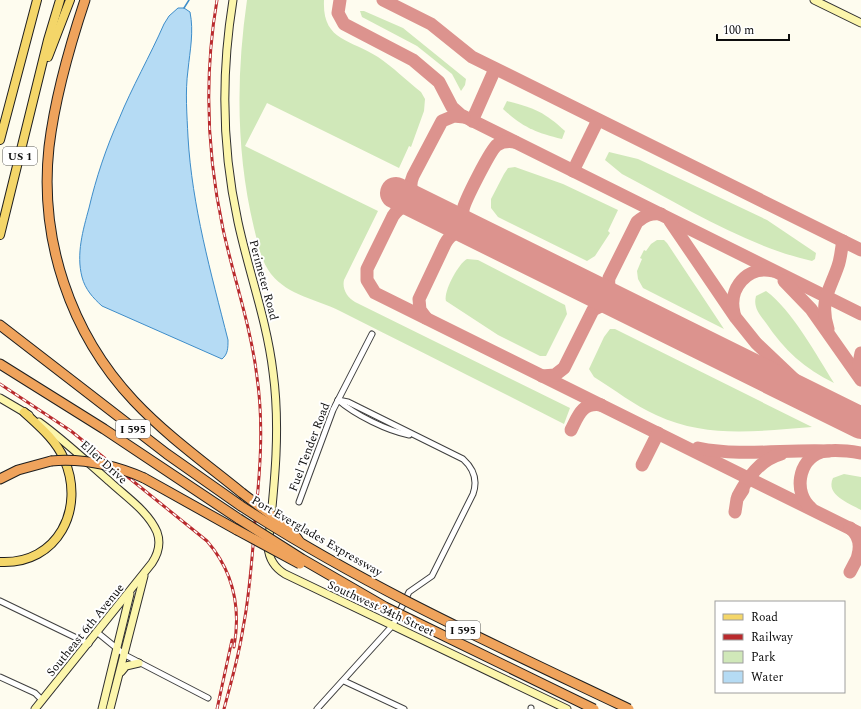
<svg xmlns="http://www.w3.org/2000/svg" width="861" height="709" viewBox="0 0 861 709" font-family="Spectral,serif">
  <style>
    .green { fill: #d0e8b9 }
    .water { fill: #b5dbf4; stroke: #3e8dc9 }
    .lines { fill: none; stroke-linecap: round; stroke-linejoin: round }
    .stream { stroke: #3e8dc9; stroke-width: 1.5 }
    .taxiway { stroke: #dc938e; stroke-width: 13 }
    .runway { stroke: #dc938e; stroke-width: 32 }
    .street-casing { stroke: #404040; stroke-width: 7 }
    .secondary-casing { stroke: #2f2f2f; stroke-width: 9 }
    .primary-casing { stroke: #1e1e1e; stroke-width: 10 }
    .highway-casing { stroke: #1e1e1e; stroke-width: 11 }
    .street { stroke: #fff; stroke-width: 5 }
    .secondary { stroke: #fcf6ac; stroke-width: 7 }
    .primary { stroke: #f4d669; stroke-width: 8 }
    .highway { stroke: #efa35c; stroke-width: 9 }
    .rail-casing { stroke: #b92a2d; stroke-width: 3 }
    .rail { stroke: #fff; stroke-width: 1.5; stroke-dasharray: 4.5; stroke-linecap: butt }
    .highway-bridge-casing { stroke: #1e1e1e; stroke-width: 11; stroke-linecap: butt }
    .highway-bridge { stroke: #efa35c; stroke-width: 9 }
    .labels { text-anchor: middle; stroke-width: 4; stroke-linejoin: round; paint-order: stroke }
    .shield { fill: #fff; stroke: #565656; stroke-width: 1 }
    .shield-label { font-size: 11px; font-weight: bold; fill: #0d0d0d }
    .street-label { font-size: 12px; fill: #0d0d0d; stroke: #fff }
  </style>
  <rect width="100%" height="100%" fill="#fefcef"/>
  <!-- green -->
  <g class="green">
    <path d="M247 0H324C322 41 350 39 378 57 393 67 407 81 421 92L425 99 424 111 411 147 409 146 399 168 267 103 245 146 378 211 344 280C342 289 347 297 355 302L570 408 564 424C490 386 415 349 340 311 316 299 289 296 271 274 261 261 258 244 254 228 236 153 236 76 247 0Z"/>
    <polygon points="360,11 364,11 403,28 466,79 465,85 461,91 452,74 417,46 362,17"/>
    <path d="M507 101C535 108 544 112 565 131L562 139C535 132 524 128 503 109Z"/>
    <path d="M609 152 638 159 767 220 816 253 815 259 812 261C746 246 683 206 622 174L605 160Z"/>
    <polygon points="515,167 563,184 618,210 608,231 610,233 595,256 587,261 498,217 491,208 491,199 504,174 508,168"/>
    <polygon points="657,240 664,240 667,243 724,329 643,288 638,279 637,271 642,259 640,258 644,250 646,251 651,244"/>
    <path d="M467 259 478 260 565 305 567 314 546 356H540L498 335 446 301C443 292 458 264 467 259Z"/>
    <path d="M766 291C792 310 817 356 834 383 805 369 784 350 766 323 759 314 753 307 756 296Z"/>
    <path d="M610 329H615L812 427C757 431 708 439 656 415 634 405 615 390 594 377L589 369 604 337Z"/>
    <path d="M844 474 861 477V510C849 503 825 495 833 478Z"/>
  </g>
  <!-- water -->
  <path class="water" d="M178 8H184L190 12C194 32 190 50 188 70 185 92 187 115 188 137 192 206 211 273 228 340 228 348 228 354 222 359L102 306C93 298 85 289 82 277 76 254 83 230 89 208 96 178 106 148 119 119 132 87 150 56 164 24L169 16Z"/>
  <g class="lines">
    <!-- stream -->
    <polyline class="stream" points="184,8 189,0"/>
    <!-- taxiway -->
    <g class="taxiway">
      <polyline points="340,0 338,13 344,24 413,60 439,82 452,107 461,115 861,314"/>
      <polyline points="383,0 431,24 472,57 861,250"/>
      <polyline points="472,121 495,69"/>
      <polyline points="573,171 598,120"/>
      <path d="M422 206C410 204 400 205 393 216L367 269V280L375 293 861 534"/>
      <path d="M422 206C412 198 408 188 413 176L442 121 454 116 464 117"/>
      <polyline points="670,221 736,318 756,343 796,381 821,400 853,420"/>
      <path d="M473 231C467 226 462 219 463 210 464 202 491 149 497 145 503 141 509 141 515 142"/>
      <polyline points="784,281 811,309 861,380"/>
      <path d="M625 306C614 299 607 293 609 278L637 222C645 215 651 213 661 214"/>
      <path d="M734 313C728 289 747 265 773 271"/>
      <path d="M426 318 420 310 419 299 445 244C451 232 461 230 473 231"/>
      <path d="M828 329C819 301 830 290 838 266 841 258 841 249 843 241"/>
      <polyline points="861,353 859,363 861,378"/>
      <polyline points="542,376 555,375 564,368 593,310 607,303 623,306"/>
      <path d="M571 430C578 416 582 402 601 405"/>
      <path d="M698 448C742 457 785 449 829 451"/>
      <polyline points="642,465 658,433"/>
      <path d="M738 496C748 477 760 460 781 454"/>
      <path d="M811 508C793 493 798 460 821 452 833 449 849 451 861 453"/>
      <polyline points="735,512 737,499 743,490"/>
      <path d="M850 528C859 535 861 544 858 555"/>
      <polyline points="850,572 861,551"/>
    </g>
    <!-- runway -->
    <polyline class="runway" points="396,193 861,423"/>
    <!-- street casing -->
    <g class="street-casing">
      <g id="street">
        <path d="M338 400C355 415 388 431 409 435"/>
        <polyline points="299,502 333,410 372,334"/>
        <polyline points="0,601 89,644"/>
        <polyline points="98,633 125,655 208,698"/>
        <polyline points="0,677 35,693 42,700"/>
        <polyline points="344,681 404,709"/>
        <path d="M317 709 393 625 409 592 432 576 473 494C478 480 474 469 463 459L348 402 338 400"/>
        <polyline points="531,709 531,708"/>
      </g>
    </g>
    <!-- secondary casing -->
    <g class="secondary-casing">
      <g id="secondary">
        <path d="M233 0C221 74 222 149 238 222 249 273 267 321 273 372 281 430 274 489 268 547 269 559 275 568 285 574L567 709"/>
        <polyline points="814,0 861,23"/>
        <polyline points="0,398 29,415"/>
        <polyline points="121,672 126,666 139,663"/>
        <path d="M35 709 152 563C158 554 161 543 157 532 148 511 125 496 109 481 86 461 64 440 39 422"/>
        <polyline points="102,709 130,594"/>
        <polyline points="110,709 144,576"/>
      </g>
    </g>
    <!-- primary casing -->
    <g class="primary-casing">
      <g id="primary">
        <polyline points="48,57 70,0"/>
        <polyline points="0,140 37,0"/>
        <polyline points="0,235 48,40 60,0"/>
        <path d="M0 562C58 565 86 508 64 459 56 440 39 426 24 412"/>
      </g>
    </g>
    <!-- highway casing -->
    <g class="highway-casing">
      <g id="highway">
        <path d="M85 0C69 48 55 97 49 147 39 239 70 333 134 401 166 435 205 463 242 493"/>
        <polyline points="0,325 167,454 241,506"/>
        <polyline points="0,364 104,429 239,519"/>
        <polyline points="144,478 237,530"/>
        <polyline points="0,479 18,470 51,461"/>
      </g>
    </g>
    <!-- street -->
    <use href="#street" class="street"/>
    <!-- secondary -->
    <use href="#secondary" class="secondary"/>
    <!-- primary -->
    <use href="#primary" class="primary"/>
    <!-- highway -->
    <use href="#highway" class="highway"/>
    <!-- rail casing -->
    <g class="rail-casing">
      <g id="rail">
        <path d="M217 0C204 76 207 154 223 229 234 279 251 327 257 377 264 425 260 473 255 521 252 557 250 593 243 628 239 656 231 682 224 709"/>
        <path d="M0 384 71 431 207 541C233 571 241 608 234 647"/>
        <polyline points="217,709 232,640"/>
      </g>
    </g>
    <!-- rail -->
    <use href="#rail" class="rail"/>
    <!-- highway-bridge casing -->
    <g class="highway-bridge-casing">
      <g id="highway-bridge">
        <path d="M51 461C84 458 114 465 144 478"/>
        <polyline points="242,493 291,530 299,541"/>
        <path d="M241 506C364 586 497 646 629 709"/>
        <polyline points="239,519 302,559 385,607 594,709"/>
        <polyline points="237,530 300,564"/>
      </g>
    </g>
    <!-- highway-bridge -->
    <use href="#highway-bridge" class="highway-bridge"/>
  </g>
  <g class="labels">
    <!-- shield labels -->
    <g class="shield">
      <rect x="3" y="147" width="34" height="18" rx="3"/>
      <rect x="116" y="420" width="34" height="18" rx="3"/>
      <rect x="446" y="621" width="34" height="18" rx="3"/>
    </g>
    <g class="shield-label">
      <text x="20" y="160">US 1</text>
      <text x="133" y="433">I 595</text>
      <text x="463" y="634">I 595</text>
    </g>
    <!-- street labels -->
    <g class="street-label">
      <text transform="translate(264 280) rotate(75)" y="4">Perimeter Road</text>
      <text transform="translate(309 447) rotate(-69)" y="4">Fuel Tender Road</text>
      <text transform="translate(104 462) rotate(42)" y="4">Eller Drive</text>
      <text transform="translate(317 536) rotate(30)" y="4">Port Everglades Expressway</text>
      <text transform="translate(381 608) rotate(25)" y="4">Southwest 34th Street</text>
      <text transform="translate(85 630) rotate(-51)" y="4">Southeast 6th Avenue</text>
    </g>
  </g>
  <!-- legend -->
  <rect x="715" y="601" width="130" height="92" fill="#ffffff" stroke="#9e9e9e"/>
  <rect x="723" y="614" width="20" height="6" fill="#f4d669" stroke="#9e9e9e"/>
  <text x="751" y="621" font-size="12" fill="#0d0d0d">Road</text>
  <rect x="723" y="634" width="20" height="6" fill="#b92a2d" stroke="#9e9e9e"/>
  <text x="751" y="641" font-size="12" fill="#0d0d0d">Railway</text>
  <rect x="723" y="651" width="20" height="12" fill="#d0e8b9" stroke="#9e9e9e"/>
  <text x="751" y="661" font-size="12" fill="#0d0d0d">Park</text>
  <rect x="723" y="671" width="20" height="12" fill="#b5dbf4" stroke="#9e9e9e"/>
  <text x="751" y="681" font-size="12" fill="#0d0d0d">Water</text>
  <!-- scale -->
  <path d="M717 34v6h72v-6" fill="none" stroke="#0d0d0d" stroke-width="2"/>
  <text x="723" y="34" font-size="12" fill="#0d0d0d" stroke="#ffffff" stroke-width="3" paint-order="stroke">100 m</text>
</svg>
